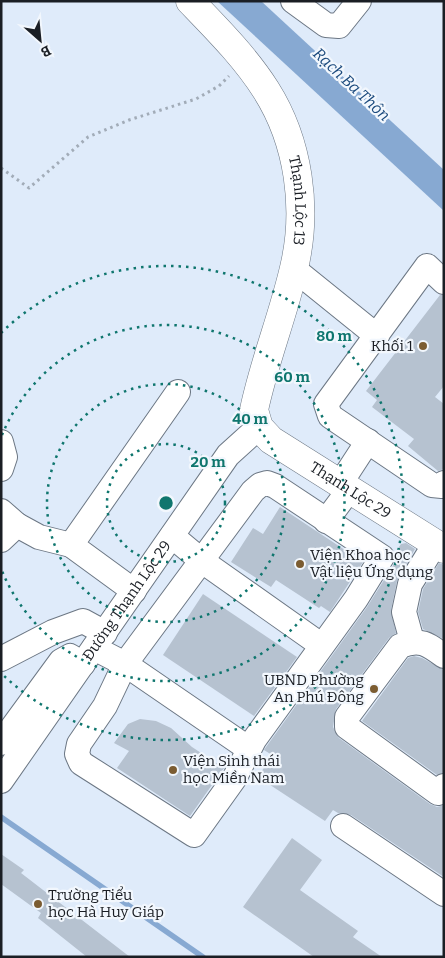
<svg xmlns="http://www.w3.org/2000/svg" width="445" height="958" viewBox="0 0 445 958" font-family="Bitter,serif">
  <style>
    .water { fill: #87a9d2 }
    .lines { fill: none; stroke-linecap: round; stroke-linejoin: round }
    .stream { stroke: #87a9d2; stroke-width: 5.5 }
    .building { fill: #b6c2d0 }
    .street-casing { stroke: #6c7784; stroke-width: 26 }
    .secondary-casing { stroke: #6c7784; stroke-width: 29 }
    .path { stroke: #a2acb8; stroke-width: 3; stroke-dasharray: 2.5 4; stroke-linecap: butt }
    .street { stroke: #fff; stroke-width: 24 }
    .secondary { stroke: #fff; stroke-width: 28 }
    .ring { fill: none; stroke: #0f766e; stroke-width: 2.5; stroke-dasharray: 2.5 5 }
    .poi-dot { fill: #7b5c31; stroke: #f2f7fd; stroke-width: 2 }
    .labels { text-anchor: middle; stroke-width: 4.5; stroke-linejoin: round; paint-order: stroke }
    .street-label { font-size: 15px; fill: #1a1e24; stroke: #f2f7fd }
    .poi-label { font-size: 15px; fill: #1a1e24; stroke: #f2f7fd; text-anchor: start }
    .water-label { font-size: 16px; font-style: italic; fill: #1b4a7d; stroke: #f2f7fd }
    .centre { fill: #0f766e; stroke: #f2f7fd; stroke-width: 2.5 }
    .ring-label { font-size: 15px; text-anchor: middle; font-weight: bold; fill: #0f766e; stroke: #f2f7fd; stroke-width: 4.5; stroke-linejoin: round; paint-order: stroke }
  </style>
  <rect width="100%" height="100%" fill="#dfebfa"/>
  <!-- water -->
  <polygon class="water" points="217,1 261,1 444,170 444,211"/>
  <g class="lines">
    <!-- stream -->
    <polyline class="stream" points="1,817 203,957"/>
  </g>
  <!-- building -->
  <g class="building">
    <polygon points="440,295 444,295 444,386 435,397 444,404 444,469 438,471 408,446 414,439 372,407 377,400 366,391"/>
    <polygon points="280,507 363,562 330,612 321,606 319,608 276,580 271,587 231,562 253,528 263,534"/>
    <polygon points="406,543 415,549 397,581 391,610 396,633 389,638 336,709 333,727 339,738 430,804 437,807 444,805 444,877 351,815 338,813 333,810 325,821 258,777 272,755 264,750 266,747 367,607 394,564 395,553 401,544"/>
    <polygon points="439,563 444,565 444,639 423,629 418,612 423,589"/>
    <polygon points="203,594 297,657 254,716 163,655"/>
    <polygon points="414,656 422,658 444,670 444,773 437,775 362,721 408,658"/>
    <polygon points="140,719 156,721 171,728 192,747 224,768 190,816 117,768 129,751 114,743 128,724"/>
    <polygon points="292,838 322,860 300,890 358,931 353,937 382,957 314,957 243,907"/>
    <polygon points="1,854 24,870 21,873 130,957 87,957 38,918 41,913 1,884"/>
  </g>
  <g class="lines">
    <!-- street casing -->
    <g class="street-casing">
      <g id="street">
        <polyline points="293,1 326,25 339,26 359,1"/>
        <polyline points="294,269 377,336"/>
        <polyline points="444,282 427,266 326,404 330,416 432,485 442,486 444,483"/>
        <polyline points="1,442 5,457 1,469"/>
        <polygon points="267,483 275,486 382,557 356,599 254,740 234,779 194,835 81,763 77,754 79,744 105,706 125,664 253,491 260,485"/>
        <polyline points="340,484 368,441"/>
        <polyline points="1,511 17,525"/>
        <polyline points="326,521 349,490"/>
        <polyline points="172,536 202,561 321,645"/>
        <polyline points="1,540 17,525 39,537 71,545"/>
        <polyline points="134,591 71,545 178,392"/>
        <polyline points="412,641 404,612 410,584 435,544"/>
        <polyline points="94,648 125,664 249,749"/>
        <path d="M444 656C428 644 420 638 400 646L347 717V727L438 793 444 786"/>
        <polyline points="1,659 53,632 83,621 105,633"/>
        <polyline points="1,743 61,661 70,656 83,664"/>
        <path id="s1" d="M1 781 228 455 259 427"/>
        <polyline points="343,826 444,894"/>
      </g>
    </g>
    <!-- secondary casing -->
    <g class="secondary-casing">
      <g id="secondary">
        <path id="s2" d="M190 1C217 29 245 57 266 90 299 142 308 209 294 268 283 316 264 362 254 410L259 427 271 440 444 549"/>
      </g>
    </g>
    <!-- path -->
    <polyline class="path" points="1,168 29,188 88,137 129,120 196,99 219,86 229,76"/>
    <!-- street -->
    <use href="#street" class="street"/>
    <!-- secondary -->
    <use href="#secondary" class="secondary"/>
  </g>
  <!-- distance rings -->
  <g class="ring">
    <circle cx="166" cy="503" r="59"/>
    <circle cx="166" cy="503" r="119"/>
    <path d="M2 435A178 178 0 1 1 2 571"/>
    <path d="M1 333A237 237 0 1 1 1 673"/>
  </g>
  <!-- markers -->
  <g class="poi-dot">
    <circle cx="423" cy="346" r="5"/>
    <circle cx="300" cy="564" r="5"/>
    <circle cx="374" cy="689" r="5"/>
    <circle cx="173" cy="770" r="5"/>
    <circle cx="38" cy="904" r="5"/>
  </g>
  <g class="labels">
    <!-- street labels -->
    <g class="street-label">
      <text dy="5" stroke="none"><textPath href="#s2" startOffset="234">Thạnh Lộc 13</textPath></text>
      <text dy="5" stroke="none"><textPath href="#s2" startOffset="579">Thạnh Lộc 29</textPath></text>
      <text dy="5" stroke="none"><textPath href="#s1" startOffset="220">Đường Thạnh Lộc 29</textPath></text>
    </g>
    <!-- poi labels -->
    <g class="poi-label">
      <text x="413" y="351" text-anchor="end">Khối 1</text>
      <text x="310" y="560">Viện Khoa học<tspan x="310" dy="17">Vật liệu Ứng dụng</tspan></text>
      <text x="364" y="685" text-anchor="end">UBND Phường<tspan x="364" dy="17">An Phú Đông</tspan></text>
      <text x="183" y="766">Viện Sinh thái<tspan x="183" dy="17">học Miền Nam</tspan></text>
      <text x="48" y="900">Trường Tiểu<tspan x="48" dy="17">học Hà Huy Giáp</tspan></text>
    </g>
    <!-- water labels -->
    <g class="water-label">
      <text transform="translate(352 84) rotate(43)" y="6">Rạch Ba Thôn</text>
    </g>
  </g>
  <circle cx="166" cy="503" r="8" class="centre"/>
  <g class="ring-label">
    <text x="334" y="341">80 m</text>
    <text x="292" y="382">60 m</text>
    <text x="250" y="424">40 m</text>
    <text x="208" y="467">20 m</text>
  </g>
  <!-- border -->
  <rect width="445" height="958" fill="none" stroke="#1a1e24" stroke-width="5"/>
  <!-- north arrow -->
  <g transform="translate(40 40) rotate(153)" stroke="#f2f7fd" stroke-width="4" paint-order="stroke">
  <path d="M0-4L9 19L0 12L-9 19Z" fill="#1a1e24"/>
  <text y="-8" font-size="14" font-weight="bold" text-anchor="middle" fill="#1a1e24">B</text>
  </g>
</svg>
